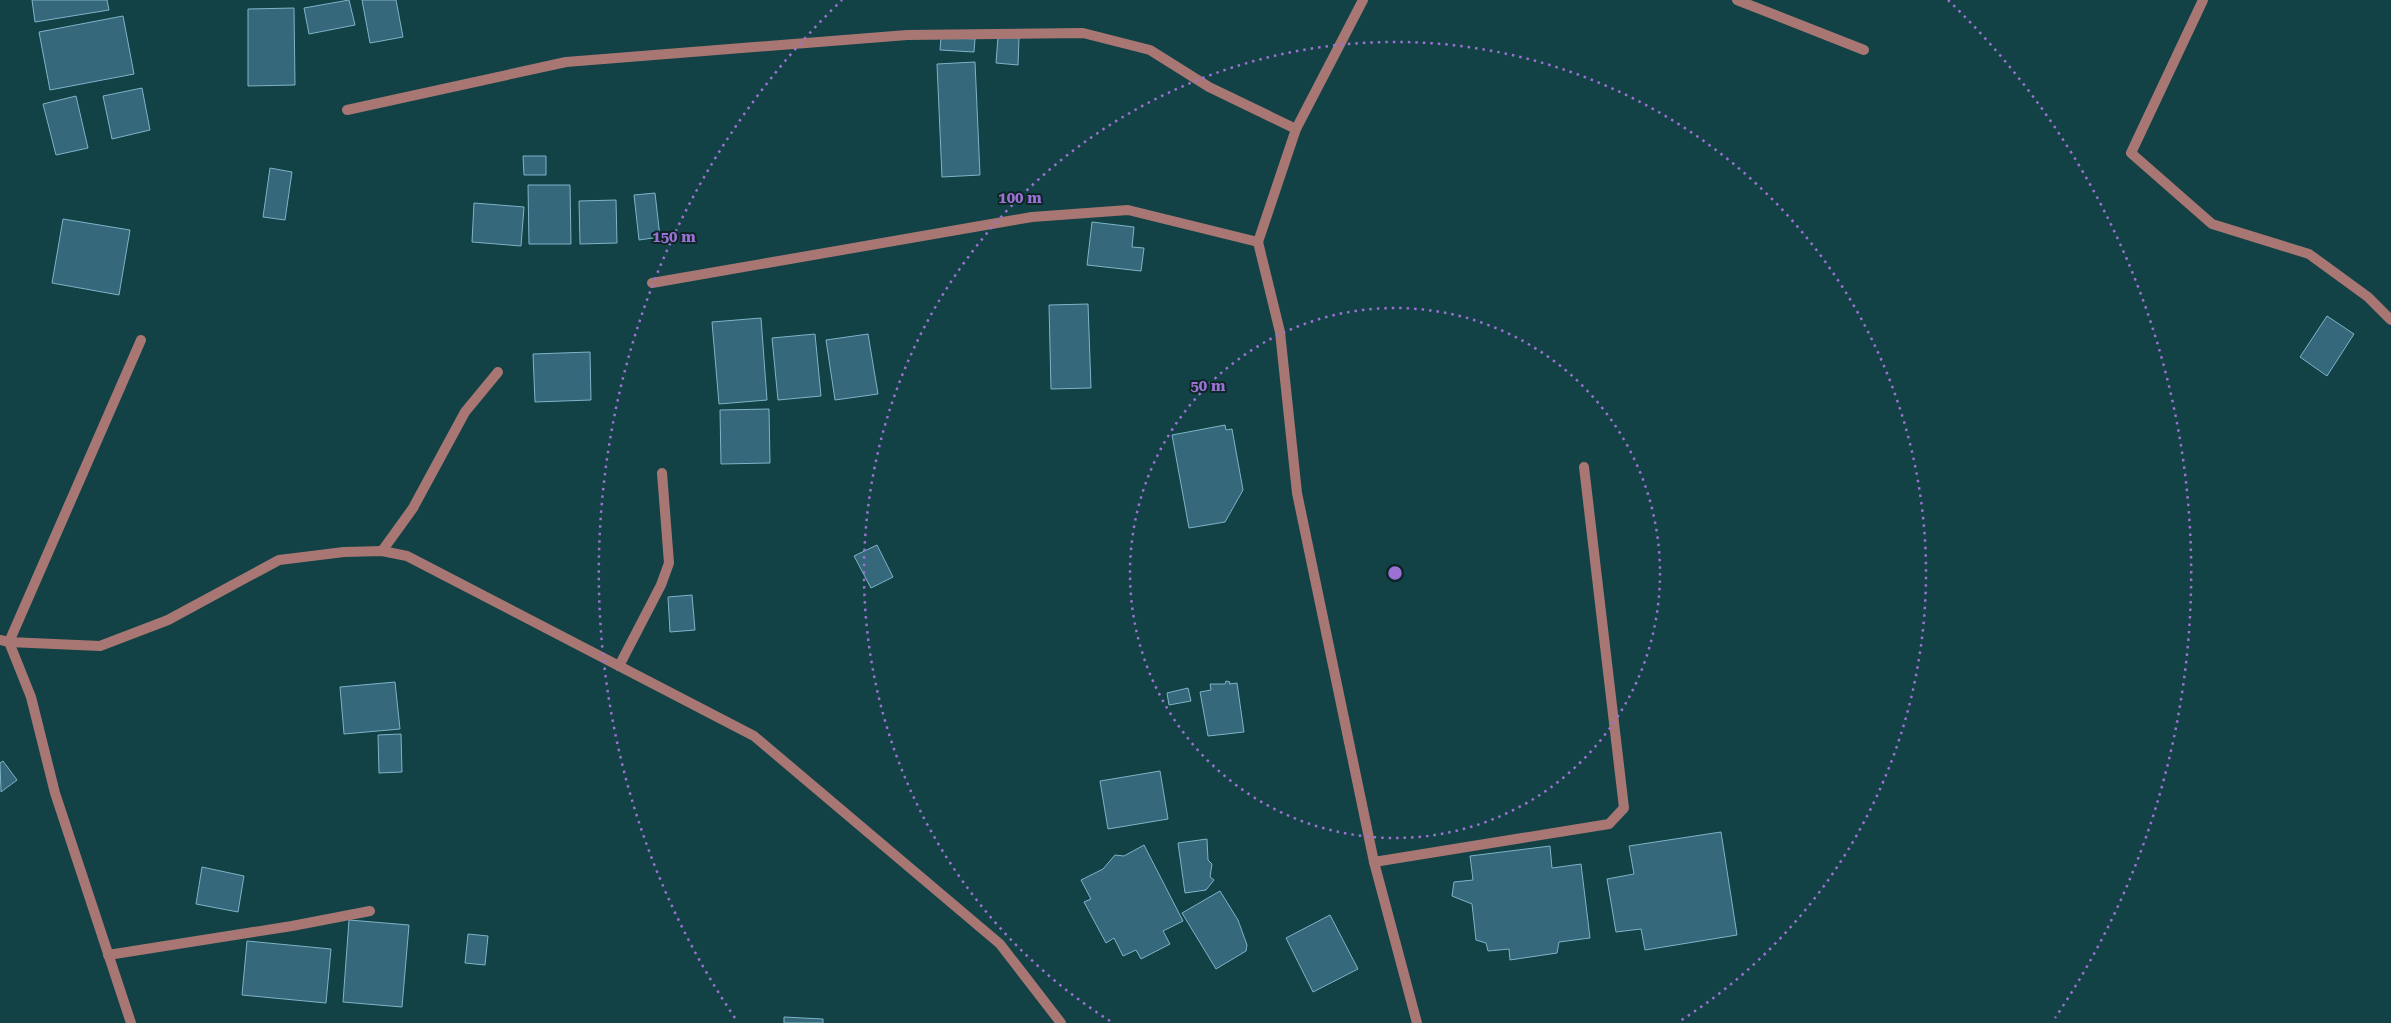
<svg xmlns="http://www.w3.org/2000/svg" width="2391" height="1023" viewBox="0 0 2391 1023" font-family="'Roboto Serif',serif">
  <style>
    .building { fill: #34687a; stroke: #7fb3c8 }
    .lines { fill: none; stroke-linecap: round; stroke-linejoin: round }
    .street { stroke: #a97773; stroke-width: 10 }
    .ring { fill: none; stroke: #9b72d3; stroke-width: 2.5; stroke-dasharray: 2.5 5 }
    .centre { fill: #9b72d3; stroke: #0c2628; stroke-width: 2.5 }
    .ring-label { font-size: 15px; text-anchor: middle; font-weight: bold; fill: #9b72d3; stroke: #0c2628; stroke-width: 4; stroke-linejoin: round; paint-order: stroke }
  </style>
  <rect width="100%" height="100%" fill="#124246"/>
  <!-- building -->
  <g class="building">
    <polygon points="32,0 107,0 109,10 35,22"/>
    <polygon points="349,0 355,25 309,34 304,8"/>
    <polygon points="362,0 396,0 403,37 370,43"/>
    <polygon points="294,8 295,85 248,86 248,9"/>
    <polygon points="123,16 134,74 50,90 39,32"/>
    <polygon points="941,37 975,39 974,52 940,50"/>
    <polygon points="998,37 1019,38 1018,65 996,63"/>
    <polygon points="975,62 980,175 942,177 937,64"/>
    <polygon points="142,88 150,130 112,139 103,96"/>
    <polygon points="76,96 88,148 56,155 43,104"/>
    <polygon points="523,156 546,156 546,175 524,175"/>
    <polygon points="270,168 292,172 285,220 263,217"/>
    <polygon points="528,185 570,185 571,244 529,244"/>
    <polygon points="655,193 660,237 639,240 634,195"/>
    <polygon points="616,200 617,243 580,244 579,201"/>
    <polygon points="474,203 524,207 521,246 472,242"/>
    <polygon points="63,219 130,230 119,295 52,283"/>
    <polygon points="1092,222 1134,227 1132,247 1144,248 1141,271 1087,265"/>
    <polygon points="1088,304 1091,388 1051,389 1049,305"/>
    <polygon points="2327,316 2354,334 2327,376 2300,357"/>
    <polygon points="761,318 767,400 719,404 712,322"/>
    <polygon points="815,334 821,396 778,400 772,338"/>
    <polygon points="868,334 878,394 835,400 826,340"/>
    <polygon points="590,352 591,400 535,402 533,354"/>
    <polygon points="769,409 770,463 721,464 720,410"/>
    <polygon points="1225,425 1226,430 1232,429 1243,490 1225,522 1189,528 1172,435"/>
    <polygon points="877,545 893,577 871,588 854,556"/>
    <polygon points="692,595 695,630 670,632 668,597"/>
    <polygon points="1226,681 1230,682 1229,684 1237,683 1244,732 1208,736 1200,692 1211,690 1210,684 1225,684"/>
    <polygon points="395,682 400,729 344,734 340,687"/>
    <polygon points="1188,688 1191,701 1169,705 1167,693"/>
    <polygon points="401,734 402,772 379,773 378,735"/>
    <polygon points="3,761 17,780 1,792 0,763"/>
    <polygon points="1160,771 1168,819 1108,829 1100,781"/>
    <polygon points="1721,832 1737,935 1645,950 1641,929 1616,932 1607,879 1634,874 1629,846"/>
    <polygon points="1207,839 1208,860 1212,864 1210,877 1214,880 1206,890 1185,893 1178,843"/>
    <polygon points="1144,845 1183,921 1163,931 1170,944 1141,959 1136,950 1123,956 1114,938 1106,943 1084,902 1091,899 1081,880 1103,869 1115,855 1124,856"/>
    <polygon points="1550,846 1552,868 1581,864 1590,938 1559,942 1557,953 1510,960 1509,949 1488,951 1486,943 1476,940 1472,904 1452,896 1454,882 1473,880 1470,856"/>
    <polygon points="202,867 244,876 238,912 196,904"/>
    <polygon points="1220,891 1238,920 1247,945 1246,951 1216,969 1182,913"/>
    <polygon points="1330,915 1358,969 1313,992 1286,938"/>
    <polygon points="349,920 409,925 402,1007 343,1002"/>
    <polygon points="468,934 488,936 485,965 465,963"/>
    <polygon points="247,941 331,949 326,1003 242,995"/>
    <polygon points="784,1017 823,1019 823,1023 784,1023"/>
  </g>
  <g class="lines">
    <!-- street -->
    <g class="street">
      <polyline points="1363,0 1296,129 1258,242 1280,332 1297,493 1374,862 1417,1023"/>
      <polyline points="1737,0 1864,50"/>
      <polyline points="2203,0 2131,153 2212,224 2309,254 2368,297 2391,320"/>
      <polyline points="347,110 566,62 907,35 1083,33 1150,50 1209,87 1296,129"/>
      <polyline points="652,283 1032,217 1128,210 1258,242"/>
      <polyline points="141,340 9,642 100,646 168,620 279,560 344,552 382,551 407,556 754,736 1000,944 1061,1023"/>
      <polyline points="382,551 413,508 465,412 498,372"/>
      <polyline points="0,640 9,642 31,697 55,793 131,1023"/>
      <polyline points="619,666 661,585 669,563 662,473"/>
      <polyline points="1374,862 1609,824 1624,808 1584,467"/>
      <polyline points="108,955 292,926 370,911"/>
    </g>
  </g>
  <!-- distance rings -->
  <g class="ring">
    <circle cx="1395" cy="573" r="265"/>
    <path d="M1110 1021A531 531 0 1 1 1680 1021"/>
    <path d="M735 1018A796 796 0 0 1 842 0M1948 0A796 796 0 0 1 2055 1018"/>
  </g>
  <circle cx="1395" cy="573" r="8" class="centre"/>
  <g class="ring-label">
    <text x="1020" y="203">100 m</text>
    <text x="674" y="242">150 m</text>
    <text x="1208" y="391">50 m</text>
  </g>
</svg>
